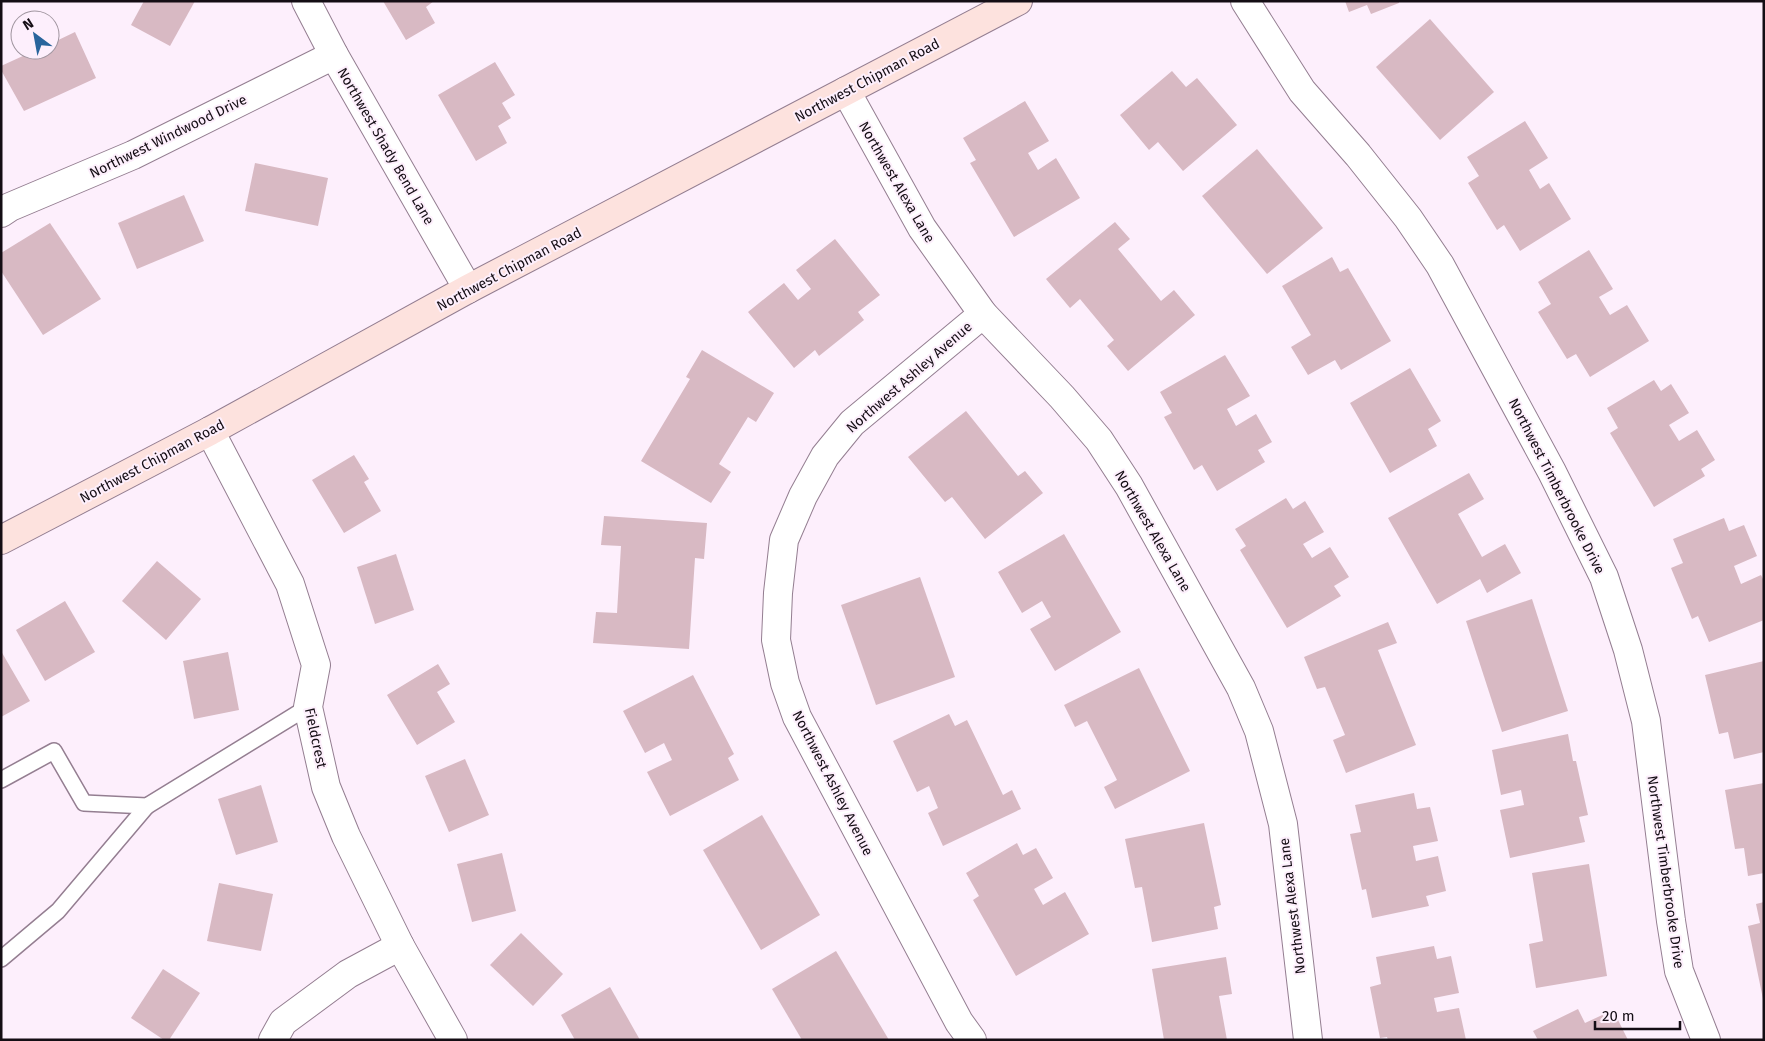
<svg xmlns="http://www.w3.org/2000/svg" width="1765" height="1041" viewBox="0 0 1765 1041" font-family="'Fira Sans',sans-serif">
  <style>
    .building { fill: #d8b9c3 }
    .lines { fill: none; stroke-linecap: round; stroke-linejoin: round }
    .lane-casing { stroke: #947e91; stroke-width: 18 }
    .street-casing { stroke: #947e91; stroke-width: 30 }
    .secondary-casing { stroke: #947e91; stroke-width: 30 }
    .lane { stroke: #fff; stroke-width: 15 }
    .street { stroke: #fff; stroke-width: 28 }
    .secondary { stroke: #fde2de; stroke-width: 28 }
    .labels { text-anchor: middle; stroke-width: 4; stroke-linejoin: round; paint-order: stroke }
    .street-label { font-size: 14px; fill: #140d14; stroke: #fdeffc }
  </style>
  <rect width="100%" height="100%" fill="#fdeffc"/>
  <!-- building -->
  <g class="building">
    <polygon points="144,1 195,1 170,46 131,25"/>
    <polygon points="383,1 434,1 426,7 435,23 406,40"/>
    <polygon points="1345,1 1399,1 1399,3 1371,14 1367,5 1349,12"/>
    <polygon points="1430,19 1494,92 1440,140 1376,67"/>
    <polygon points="75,32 96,78 24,111 1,70 1,66 36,50 50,50 50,44"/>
    <polygon points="495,62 515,95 502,103 511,118 498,126 507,143 476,161 438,95"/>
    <polygon points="1172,71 1186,87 1197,78 1237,125 1183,171 1158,142 1149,150 1120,115"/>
    <polygon points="1025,101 1049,141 1028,153 1038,170 1056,158 1080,198 1014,237 970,163 976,160 963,138"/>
    <polygon points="1525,121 1548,158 1529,170 1540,189 1549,183 1571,219 1520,251 1504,225 1497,230 1468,183 1479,176 1467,157"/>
    <polygon points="1257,149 1323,228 1267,274 1202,196"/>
    <polygon points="255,163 328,178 318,226 245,211"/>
    <polygon points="184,195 204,241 137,269 118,223"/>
    <polygon points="1115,222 1130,239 1118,249 1161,301 1174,290 1195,315 1128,371 1107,346 1114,340 1080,299 1070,308 1046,279"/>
    <polygon points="50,223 101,299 43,335 1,271 1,253"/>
    <polygon points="835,239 880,295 858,312 864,320 819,356 815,350 794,368 748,312 784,283 798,300 811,289 796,270"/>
    <polygon points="1589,250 1613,289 1599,297 1610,315 1627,305 1649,341 1590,377 1576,354 1567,359 1538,312 1551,304 1538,282"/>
    <polygon points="1332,257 1340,272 1348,268 1391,341 1341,370 1335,360 1308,375 1291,347 1311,335 1282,286"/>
    <polygon points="702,350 774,393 756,422 748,417 719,464 731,472 711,503 641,461 690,379 686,377"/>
    <polygon points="1225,355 1250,396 1227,409 1236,426 1256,414 1272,442 1258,450 1265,462 1217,491 1202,465 1194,470 1164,417 1172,413 1160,392"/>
    <polygon points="1410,368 1441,421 1428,429 1437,446 1390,473 1350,403"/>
    <polygon points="1654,380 1661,391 1671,384 1689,413 1669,425 1679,441 1697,430 1715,460 1701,469 1705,476 1654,507 1610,433 1618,428 1607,408"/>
    <polygon points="966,411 1018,476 1025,471 1043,493 985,539 952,497 945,502 908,457"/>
    <polygon points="354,455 369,479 364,482 381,511 344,533 312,480"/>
    <polygon points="1469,473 1484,499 1458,514 1482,557 1505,544 1521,573 1487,593 1480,579 1437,604 1388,518"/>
    <polygon points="1286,498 1293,509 1305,501 1324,532 1303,544 1312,558 1330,547 1349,577 1334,586 1341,596 1287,628 1240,550 1246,546 1235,529"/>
    <polygon points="604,516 707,523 704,559 695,558 689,649 593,643 596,612 617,613 621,546 601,545"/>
    <polygon points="1724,518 1729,531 1744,525 1757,556 1734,566 1741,584 1761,575 1764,581 1764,620 1709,642 1698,616 1692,619 1671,568 1683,563 1673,539"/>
    <polygon points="1064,534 1121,632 1055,671 1030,629 1051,617 1042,601 1022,613 998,572"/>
    <polygon points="396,554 414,610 375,624 357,567"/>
    <polygon points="157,561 201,599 166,640 122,601"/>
    <polygon points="920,577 955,677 876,705 841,605"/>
    <polygon points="1532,599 1568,711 1502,732 1466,621"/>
    <polygon points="65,601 95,652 45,681 16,630"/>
    <polygon points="1388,622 1397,643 1378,650 1416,745 1346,773 1333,740 1345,735 1325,687 1317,689 1304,657"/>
    <polygon points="1,651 30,701 1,717"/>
    <polygon points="228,652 239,710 194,719 183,661"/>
    <polygon points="1764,661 1764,752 1734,759 1728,732 1719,734 1705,675"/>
    <polygon points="438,664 450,684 437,692 455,722 417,745 387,695"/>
    <polygon points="1139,668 1190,771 1115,809 1104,787 1117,780 1087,721 1075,727 1064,705"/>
    <polygon points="693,675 734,754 728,758 739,780 670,816 647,772 672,760 664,743 645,753 623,711"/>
    <polygon points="949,714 955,726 967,720 1003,795 1012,790 1021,809 943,846 928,813 938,808 929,786 917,792 893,741"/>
    <polygon points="1568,734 1573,761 1576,761 1588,815 1579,817 1585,842 1510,858 1500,810 1524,805 1521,790 1501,795 1492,750"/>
    <polygon points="465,759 489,815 449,832 425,776"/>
    <polygon points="1764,783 1764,873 1748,876 1744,848 1735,849 1725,790"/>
    <polygon points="261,785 278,842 236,855 218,799"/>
    <polygon points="1414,793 1417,809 1430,807 1438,841 1413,846 1416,861 1438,856 1446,891 1426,896 1429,906 1372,918 1366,889 1362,890 1350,834 1361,832 1355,805"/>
    <polygon points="762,815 820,915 761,950 703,850"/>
    <polygon points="1204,823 1221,905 1214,907 1218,929 1152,942 1142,887 1135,888 1125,839"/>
    <polygon points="1017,843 1023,855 1036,848 1053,878 1034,889 1043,905 1065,892 1089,934 1016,976 973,900 979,896 966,873"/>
    <polygon points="502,853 516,911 472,922 457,864"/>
    <polygon points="1589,864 1607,976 1536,988 1529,944 1543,941 1532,873"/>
    <polygon points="219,883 273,894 261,951 207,941"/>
    <polygon points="1764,902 1764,999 1763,999 1748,926 1760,923 1756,904"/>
    <polygon points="521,933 563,974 533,1006 490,965"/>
    <polygon points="1434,946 1437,959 1451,956 1459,993 1434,998 1437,1012 1459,1008 1466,1040 1388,1040 1387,1037 1380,1038 1370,987 1381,984 1376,957"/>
    <polygon points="836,951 889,1040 802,1040 772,989"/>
    <polygon points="1226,957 1232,994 1219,996 1227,1040 1164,1040 1152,969"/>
    <polygon points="163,969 200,993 169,1040 164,1040 131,1018"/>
    <polygon points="610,987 640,1040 575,1040 561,1015"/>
    <polygon points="1578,1009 1585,1023 1613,1010 1628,1040 1538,1040 1533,1031"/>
  </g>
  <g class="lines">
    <!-- lane casing -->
    <g class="lane-casing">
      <g id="lane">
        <polyline points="1,780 54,751 84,803 147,806 308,707"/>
        <polyline points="1,959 58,911 147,806"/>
      </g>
    </g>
    <!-- street casing -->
    <g class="street-casing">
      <g id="street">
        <polyline points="306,1 334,55 468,289"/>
        <polyline points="1245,1 1302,91 1358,155 1408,218 1440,265 1552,472 1604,577 1628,650 1646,721 1671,921 1679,971 1706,1040"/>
        <polyline points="846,91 922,228 983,314 1062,397 1099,440 1129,486 1241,688 1259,731 1283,824 1308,1040"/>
        <polyline points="1,213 10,207 133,155 334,55"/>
        <polyline points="210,431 290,584 316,665 308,707 326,787 346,836 400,946 453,1040"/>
        <polyline points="273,1040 283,1022 348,974 400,946"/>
        <polyline points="972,1040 959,1022 797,717 785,683 776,640 778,593 784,540 803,496 825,456 852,423 983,314"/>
      </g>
    </g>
    <!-- secondary casing -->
    <g class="secondary-casing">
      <polyline id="secondary" points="1,540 210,431 468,289 1018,1"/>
    </g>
    <!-- lane -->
    <use href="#lane" class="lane"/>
    <!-- street -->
    <use href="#street" class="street"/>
    <!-- secondary -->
    <use href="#secondary" class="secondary"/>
  </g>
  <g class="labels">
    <!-- street labels -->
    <g class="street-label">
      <text transform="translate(867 80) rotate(-28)" y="5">Northwest Chipman Road</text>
      <text transform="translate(168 136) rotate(-26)" y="5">Northwest Windwood Drive</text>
      <text transform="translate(386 146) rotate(60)" y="5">Northwest Shady Bend Lane</text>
      <text transform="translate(897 182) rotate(60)" y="5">Northwest Alexa Lane</text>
      <text transform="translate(509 269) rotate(-28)" y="5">Northwest Chipman Road</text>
      <text transform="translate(909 377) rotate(-41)" y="5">Northwest Ashley Avenue</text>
      <text transform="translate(152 461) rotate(-28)" y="5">Northwest Chipman Road</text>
      <text transform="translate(1557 486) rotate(63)" y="5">Northwest Timberbrooke Drive</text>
      <text transform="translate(1153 531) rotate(60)" y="5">Northwest Alexa Lane</text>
      <text transform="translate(316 738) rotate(78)" y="5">Fieldcrest</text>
      <text transform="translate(833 783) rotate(63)" y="5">Northwest Ashley Avenue</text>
      <text transform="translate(1666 872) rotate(82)" y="5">Northwest Timberbrooke Drive</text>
      <text transform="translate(1292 906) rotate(-97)" y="5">Northwest Alexa Lane</text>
    </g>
  </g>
  <!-- border -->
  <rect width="1765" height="1041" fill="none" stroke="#140d14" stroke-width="5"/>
  <!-- north arrow -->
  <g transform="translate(35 35) rotate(328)"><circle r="24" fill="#fdeffc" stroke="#a0959f"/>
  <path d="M0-4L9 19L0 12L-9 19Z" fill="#28649c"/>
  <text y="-8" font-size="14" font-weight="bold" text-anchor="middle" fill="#140d14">N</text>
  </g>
  <!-- scale -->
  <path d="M1595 1021v8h85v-8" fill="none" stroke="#140d14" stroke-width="2.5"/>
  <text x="1602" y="1021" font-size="15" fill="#140d14" stroke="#fdeffc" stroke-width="4" paint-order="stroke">20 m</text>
</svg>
